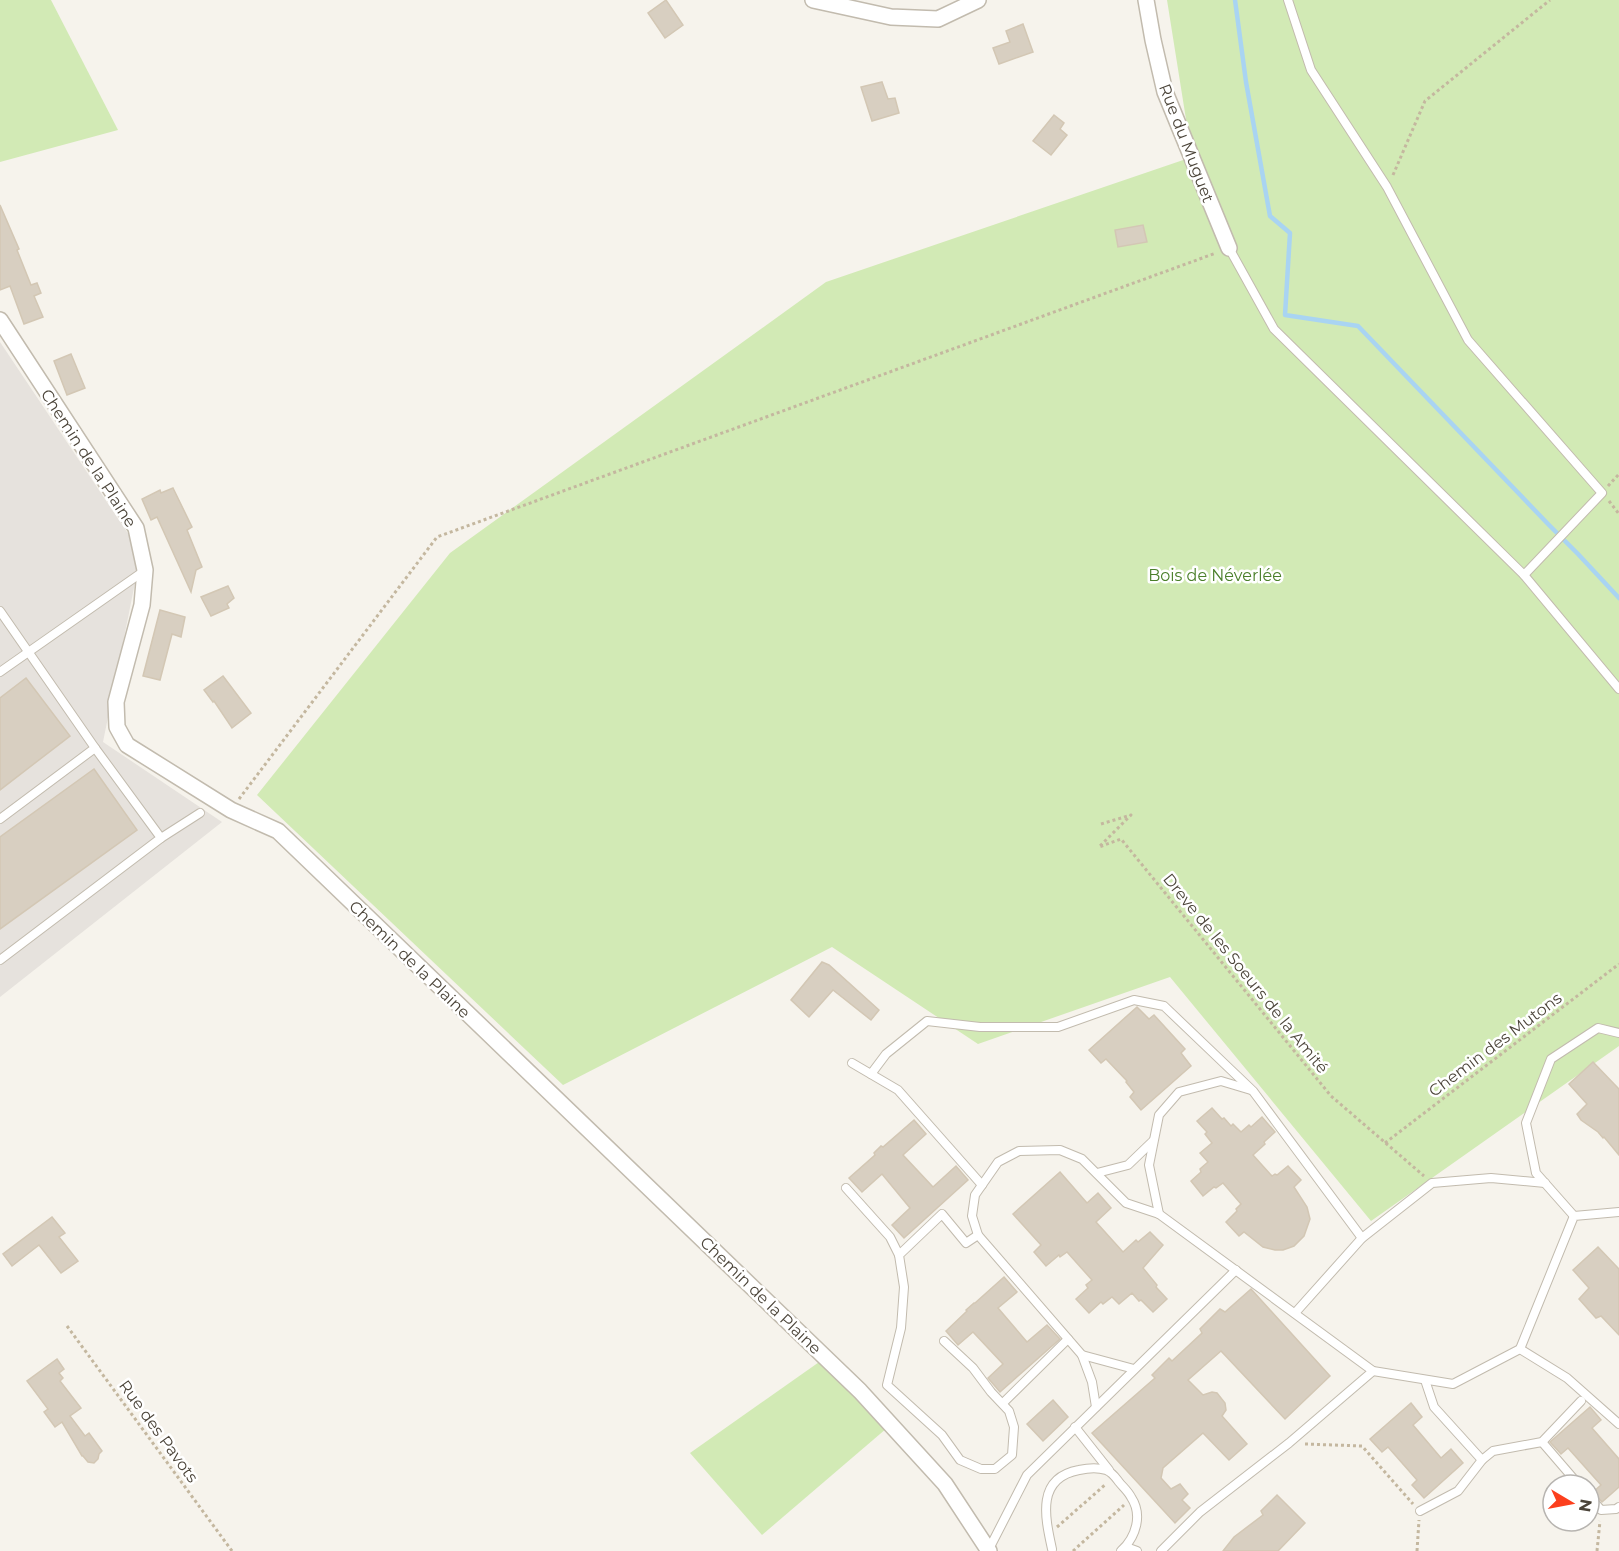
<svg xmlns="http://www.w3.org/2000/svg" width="1619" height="1551" viewBox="0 0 1619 1551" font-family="Montserrat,sans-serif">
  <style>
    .industrial { fill: #e6e2dd }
    .green { fill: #d2eab5 }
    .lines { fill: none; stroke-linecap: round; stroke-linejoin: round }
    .stream { stroke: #a9d4f2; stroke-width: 4.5 }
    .building { fill: #d8cfc1; stroke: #d3c7b4; stroke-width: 1.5 }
    .service-casing { stroke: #c2bbae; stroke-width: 10 }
    .minor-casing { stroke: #c2bbae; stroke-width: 18 }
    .path { stroke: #c4b79f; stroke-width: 3; stroke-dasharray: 3 3; stroke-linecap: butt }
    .service { stroke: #fff; stroke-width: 8 }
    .minor { stroke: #fff; stroke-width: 15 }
    .labels { text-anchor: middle; stroke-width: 5; stroke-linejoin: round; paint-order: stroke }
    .street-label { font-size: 16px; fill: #4b4439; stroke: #fff }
    .park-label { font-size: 16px; fill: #4a7f2a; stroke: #fff }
  </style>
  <rect width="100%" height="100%" fill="#f6f3ec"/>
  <!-- industrial -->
  <polygon class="industrial" points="0,342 141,553 103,742 222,822 0,997"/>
  <!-- green -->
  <g class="green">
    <polygon points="0,0 51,0 118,130 0,162"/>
    <polygon points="1167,0 1619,0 1619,1046 1371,1221 1170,977 978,1044 832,947 563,1085 257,795 450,553 826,282 1192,157"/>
    <polygon points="822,1360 887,1428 762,1535 690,1453"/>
  </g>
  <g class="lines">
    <!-- stream -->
    <polyline class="stream" points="1235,0 1246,82 1270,216 1290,233 1285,315 1358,326 1548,524 1578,554 1619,598"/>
  </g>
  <!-- building -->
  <g class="building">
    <polygon points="666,0 683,25 665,38 648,13"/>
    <polygon points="1023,24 1033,52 999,64 993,48 1010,42 1006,31"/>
    <polygon points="882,82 888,99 895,98 899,113 872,121 861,87"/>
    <polygon points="1054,115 1064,123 1060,129 1067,135 1051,155 1033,141"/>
    <polygon points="0,205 19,249 17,250 31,285 37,283 41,293 34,296 43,317 24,324 10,286 0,290"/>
    <polygon points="1143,225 1147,242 1118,247 1115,230"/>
    <polygon points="71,354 85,388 67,395 54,361"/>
    <polygon points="173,488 192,527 187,530 202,567 196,570 191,592 157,517 151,520 142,499 160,490 161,493"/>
    <polygon points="228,586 234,598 227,604 229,608 211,616 201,597"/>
    <polygon points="160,610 185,617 181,637 172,634 160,680 143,676"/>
    <polygon points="223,676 251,713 232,728 214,701 213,702 204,690"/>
    <polygon points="26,678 70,736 0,790 0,698"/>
    <polygon points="94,769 137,830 0,929 0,837"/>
    <polygon points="822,962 829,965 879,1010 871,1020 833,990 809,1017 791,1000"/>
    <polygon points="1137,1007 1149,1019 1154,1015 1185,1049 1181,1053 1191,1066 1141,1110 1130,1097 1134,1092 1126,1082 1127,1081 1106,1059 1101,1063 1089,1050"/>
    <polygon points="1593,1062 1619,1089 1619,1155 1604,1137 1603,1138 1598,1132 1581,1120 1577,1114 1587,1104 1569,1084"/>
    <polygon points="1212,1108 1222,1119 1224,1118 1231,1126 1233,1124 1241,1132 1249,1125 1251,1127 1262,1117 1275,1132 1264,1142 1265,1144 1253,1155 1272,1176 1275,1174 1277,1175 1288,1166 1301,1180 1294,1187 1307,1207 1310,1219 1304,1236 1294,1246 1283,1250 1275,1250 1263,1247 1244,1232 1239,1236 1226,1222 1237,1211 1236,1209 1241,1204 1223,1183 1216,1188 1214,1187 1203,1196 1191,1181 1201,1172 1200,1169 1208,1162 1200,1153 1212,1143 1205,1134 1207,1132 1197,1121"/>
    <polygon points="914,1120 926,1134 903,1155 933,1187 956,1166 968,1180 904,1238 892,1225 910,1208 882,1174 862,1192 849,1178 875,1155 874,1153 881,1146 883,1147"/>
    <polygon points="1060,1172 1087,1203 1098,1193 1111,1208 1096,1222 1123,1252 1136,1240 1138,1242 1150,1232 1163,1245 1143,1268 1157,1285 1156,1287 1167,1299 1153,1312 1141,1300 1139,1301 1132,1293 1119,1304 1112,1297 1103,1304 1101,1302 1089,1313 1076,1299 1088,1288 1086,1285 1092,1280 1067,1252 1060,1257 1059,1255 1046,1266 1034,1252 1041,1245 1013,1214"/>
    <polygon points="52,1217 65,1233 59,1237 78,1261 61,1273 39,1245 12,1266 3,1254"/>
    <polygon points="1598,1247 1619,1269 1619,1335 1601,1316 1596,1318 1579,1299 1589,1288 1573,1270"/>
    <polygon points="1004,1277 1017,1292 998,1308 1027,1342 1047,1325 1060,1339 1000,1392 988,1378 1003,1364 973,1332 958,1345 946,1331 967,1311 966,1310 974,1303 975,1303"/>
    <polygon points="1251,1289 1330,1376 1285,1419 1221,1351 1188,1380 1203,1395 1212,1392 1217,1393 1225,1403 1226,1410 1222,1416 1247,1444 1229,1460 1203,1433 1163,1468 1161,1478 1171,1489 1180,1484 1188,1494 1182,1500 1190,1508 1175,1523 1092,1433 1155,1378 1152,1375 1169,1358 1172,1361 1202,1333 1200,1329 1220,1309 1225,1312"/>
    <polygon points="57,1359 64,1369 59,1373 63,1378 60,1381 81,1408 70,1416 85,1436 89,1433 102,1451 99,1454 98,1459 94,1463 88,1462 83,1456 82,1456 62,1422 55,1427 44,1412 48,1409 27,1381"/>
    <polygon points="1053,1400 1068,1417 1043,1441 1027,1424"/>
    <polygon points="1411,1403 1422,1417 1413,1425 1441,1458 1451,1449 1463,1463 1424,1498 1412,1485 1417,1480 1388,1447 1382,1452 1370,1439"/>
    <polygon points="1590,1407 1601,1420 1592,1428 1619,1459 1619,1487 1602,1502 1593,1492 1601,1485 1568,1448 1561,1454 1550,1442"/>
    <polygon points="1277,1495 1305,1523 1278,1551 1223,1551 1234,1537 1263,1515 1261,1511"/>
  </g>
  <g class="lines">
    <!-- service casing -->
    <g class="service-casing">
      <g id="service">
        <polyline points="1288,0 1311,70 1387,187 1468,340 1602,493 1524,575"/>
        <polyline points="1229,248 1274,329 1524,575 1619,689"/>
        <polyline points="0,611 95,748 0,819"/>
        <polyline points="0,672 144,571"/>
        <polyline points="161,838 200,813"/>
        <polyline points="0,960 161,838 95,748"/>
        <polyline points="852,1063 898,1090 982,1185"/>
        <polyline points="871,1074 886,1054 927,1021 980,1027 1058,1027 1134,1000 1164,1006 1253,1091 1362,1238"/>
        <polyline points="1097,1173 1128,1165 1153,1141"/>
        <polyline points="846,1188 890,1237 899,1255"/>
        <polyline points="1159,1214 1149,1165 1159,1115 1179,1092 1221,1081 1251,1090"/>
        <polyline points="1574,1216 1536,1173 1526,1123 1551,1059 1598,1028 1619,1033"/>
        <polyline points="1295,1313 1362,1238 1432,1183 1491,1178 1545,1183"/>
        <polyline points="944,1341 973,1368 991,1392 1009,1411 1014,1427 1012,1455 995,1469 981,1469 960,1460 942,1435 887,1385 901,1328 904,1287 899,1255 942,1214 966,1243 978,1235"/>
        <polyline points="1520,1349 1567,1378 1619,1424"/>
        <polyline points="1082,1355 1092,1382 1096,1407"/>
        <polyline points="1134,1369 1082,1355 978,1235 972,1216 975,1195 998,1162 1019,1151 1060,1150 1082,1159 1126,1203 1159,1214 1373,1371 1453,1384 1520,1349 1574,1216 1619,1212"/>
        <polyline points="1003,1403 1068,1339"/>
        <polyline points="1075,1427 1109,1470"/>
        <polyline points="1542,1442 1579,1485"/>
        <polyline points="1482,1460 1493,1451 1542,1442 1581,1401"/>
        <polyline points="1589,1496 1601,1510 1616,1509 1619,1507"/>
        <polyline points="1420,1511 1458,1491 1482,1460 1434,1407 1425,1380"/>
        <polyline points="1126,1547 1137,1551"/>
        <polyline points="989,1549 1027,1475 1236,1270"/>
        <path d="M1052 1549C1045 1517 1036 1478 1079 1470 1088 1468 1097 1467 1106 1470 1112 1472 1116 1478 1119 1482 1123 1487 1128 1491 1131 1497 1143 1515 1136 1537 1121 1551"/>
        <polyline points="1161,1551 1200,1512 1289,1443 1373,1371"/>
      </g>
    </g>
    <!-- minor casing -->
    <g class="minor-casing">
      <g id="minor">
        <polyline points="813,0 891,17 938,19 978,0"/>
        <polyline points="1146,0 1153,40 1165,92 1229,248"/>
        <polyline points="0,320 136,528 145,570 142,605 116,702 117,727 127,745 231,810 278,831 860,1391 945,1484 989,1551"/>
      </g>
    </g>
    <!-- path -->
    <g class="path">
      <polyline points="1393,175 1425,101 1550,0"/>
      <polyline points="1608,486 1619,474"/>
      <polyline points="1609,501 1619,514"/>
      <polyline points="239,799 437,537 1216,253"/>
      <polyline points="1101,824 1131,815 1099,847 1121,839 1331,1096 1424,1176"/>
      <polyline points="1385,1143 1619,964"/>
      <polyline points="67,1326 232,1551"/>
      <polyline points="1305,1444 1362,1446 1413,1504"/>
      <polyline points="1057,1527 1106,1484"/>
      <polyline points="1073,1551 1124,1505"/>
      <polyline points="1417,1551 1419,1520"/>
      <polyline points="1597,1551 1600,1521"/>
    </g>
    <!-- service -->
    <use href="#service" class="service"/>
    <!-- minor -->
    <use href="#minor" class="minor"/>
  </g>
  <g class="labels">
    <!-- street labels -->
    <g class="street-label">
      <text transform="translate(1187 143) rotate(69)" y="6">Rue du Muguet</text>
      <text transform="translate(89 458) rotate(57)" y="6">Chemin de la Plaine</text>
      <text transform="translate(410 959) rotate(44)" y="6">Chemin de la Plaine</text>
      <text transform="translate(1246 973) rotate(51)" y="6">Dreve de les Soeurs de la Amité</text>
      <text transform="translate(1495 1044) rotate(-37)" y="6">Chemin des Mutons</text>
      <text transform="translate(761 1295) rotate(44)" y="6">Chemin de la Plaine</text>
      <text transform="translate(159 1431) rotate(54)" y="6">Rue des Pavots</text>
    </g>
    <!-- park labels -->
    <g class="park-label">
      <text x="1215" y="581">Bois de Néverlée</text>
    </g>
  </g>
  <!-- north arrow -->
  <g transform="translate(1571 1503) rotate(100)"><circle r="28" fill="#ffffff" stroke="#b7b4b0" stroke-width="1.5"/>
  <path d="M0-4.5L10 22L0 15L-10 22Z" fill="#fc3f1d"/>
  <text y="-9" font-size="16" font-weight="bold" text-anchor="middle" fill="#4b4439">N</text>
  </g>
</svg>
